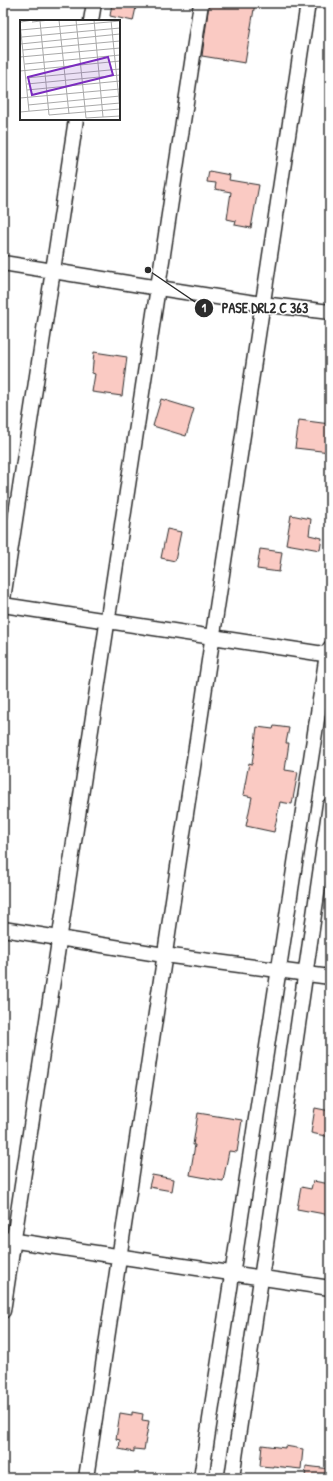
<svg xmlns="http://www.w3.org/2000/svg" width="333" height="1481" viewBox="0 0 333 1481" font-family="'Patrick Hand',sans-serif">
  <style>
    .building { fill: #facac3; stroke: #2b2b2b }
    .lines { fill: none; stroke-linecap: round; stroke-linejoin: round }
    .minor-casing { stroke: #2b2b2b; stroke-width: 17 }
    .minor { stroke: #fff; stroke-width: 14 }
    .inset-road { fill: none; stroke: #aaa; stroke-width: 1 }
    .view { fill: #7b2cbf; fill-opacity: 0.15; stroke: #7b2cbf; stroke-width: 2 }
    .inset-edge { fill: none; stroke: #2b2b2b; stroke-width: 2 }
    .leader { fill: none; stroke: #2b2b2b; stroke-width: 1.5 }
    .callout-dot { fill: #2b2b2b; stroke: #fff; stroke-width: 1.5 }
    .mark-label { font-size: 12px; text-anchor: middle; font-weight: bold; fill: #fff }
    .callout-label { font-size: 14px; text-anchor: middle; font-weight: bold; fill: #2b2b2b; stroke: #fff; stroke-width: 3; stroke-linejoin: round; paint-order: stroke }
  </style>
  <rect width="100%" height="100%" fill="#fff"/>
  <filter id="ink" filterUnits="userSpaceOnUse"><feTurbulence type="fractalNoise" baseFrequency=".025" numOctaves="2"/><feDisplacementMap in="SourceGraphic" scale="8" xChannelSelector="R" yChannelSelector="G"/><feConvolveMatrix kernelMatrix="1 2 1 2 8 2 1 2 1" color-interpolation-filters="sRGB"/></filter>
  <g filter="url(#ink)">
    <!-- building -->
    <g class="building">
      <polygon points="112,3 137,3 133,21 110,16"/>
      <polygon points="227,3 255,3 245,63 202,56 209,4 227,7"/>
      <polygon points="209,171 230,175 229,180 259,185 251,228 235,225 236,221 227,219 231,192 215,189 216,183 207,182"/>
      <polygon points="94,352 127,357 122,396 92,392 95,374 92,373"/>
      <polygon points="161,399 194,409 186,436 153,426"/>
      <polygon points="299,420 330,424 330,452 295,448"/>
      <polygon points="291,515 311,519 309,535 322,538 320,550 286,544"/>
      <polygon points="167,529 181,532 175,561 161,558"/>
      <polygon points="260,549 282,552 279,572 257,569"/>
      <polygon points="274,726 289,728 286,743 289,743 285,770 298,772 292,804 280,802 274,832 246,826 252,797 243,795 249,763 252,764 257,727 273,729"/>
      <polygon points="315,1108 330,1111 330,1137 311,1133"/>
      <polygon points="198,1113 242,1120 237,1152 229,1151 223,1181 190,1175 195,1145 193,1145"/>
      <polygon points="152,1175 174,1179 172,1191 149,1187"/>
      <polygon points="313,1181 330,1184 330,1215 297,1209 301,1187 311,1189"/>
      <polygon points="132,1412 143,1414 142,1420 149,1421 144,1450 134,1449 134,1452 119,1449 120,1440 116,1439 120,1413 132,1415"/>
      <polygon points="262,1445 285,1448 285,1446 303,1449 301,1469 273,1466 273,1467 260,1466"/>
      <polygon points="306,1466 330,1469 330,1478 305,1478"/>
    </g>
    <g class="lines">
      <!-- minor casing -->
      <g class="minor-casing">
        <g id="minor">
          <polyline points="91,21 94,3"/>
          <polyline points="3,263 159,288 262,304 330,312"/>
          <polyline points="3,599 76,119"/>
          <polyline points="3,605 330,655"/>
          <polyline points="3,929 164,955 330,977"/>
          <polyline points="3,1239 330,1288"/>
          <polyline points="3,1311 201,3"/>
          <polyline points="86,1478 308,3"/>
          <polyline points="201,1478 327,654 330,648"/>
          <polyline points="232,1478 330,805"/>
        </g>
      </g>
      <!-- minor -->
      <use href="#minor" class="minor"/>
    </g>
  </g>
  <!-- overview -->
  <g transform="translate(20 20)">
    <rect width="100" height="100" fill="#fff"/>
    <path class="inset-road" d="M39 0 49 94M56 0 66 98 100 96M74 0 83 97M91 0 100 90M20 1 29 95 100 89M1 2 13 0M12 2 30 0M0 3 9 91M0 10 100 1M2 17 100 8M0 24 100 14M3 30 100 21M0 37 100 28M5 44 100 35M0 51 100 41M6 58 100 49M7 64 100 55M7 70 100 61M0 78 100 69M8 85 100 76M0 92 100 83"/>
    <path class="view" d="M88 37 93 55 12 75 8 57Z"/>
    <rect width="100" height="100" class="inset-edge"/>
  </g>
  <!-- callouts -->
  <path class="leader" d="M148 270L204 308"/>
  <g class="callout-dot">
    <circle cx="148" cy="270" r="4"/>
    <circle cx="204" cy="308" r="10"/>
  </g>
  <g class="mark-label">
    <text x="204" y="312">1</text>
  </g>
  <g class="callout-label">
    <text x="265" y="313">PASE DRL2 C 363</text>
  </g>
  <!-- margin -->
  <rect width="333" height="1481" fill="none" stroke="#fff" stroke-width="16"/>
  <rect x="8" y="8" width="317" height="1465" fill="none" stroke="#2b2b2b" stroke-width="1.5" filter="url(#ink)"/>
</svg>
